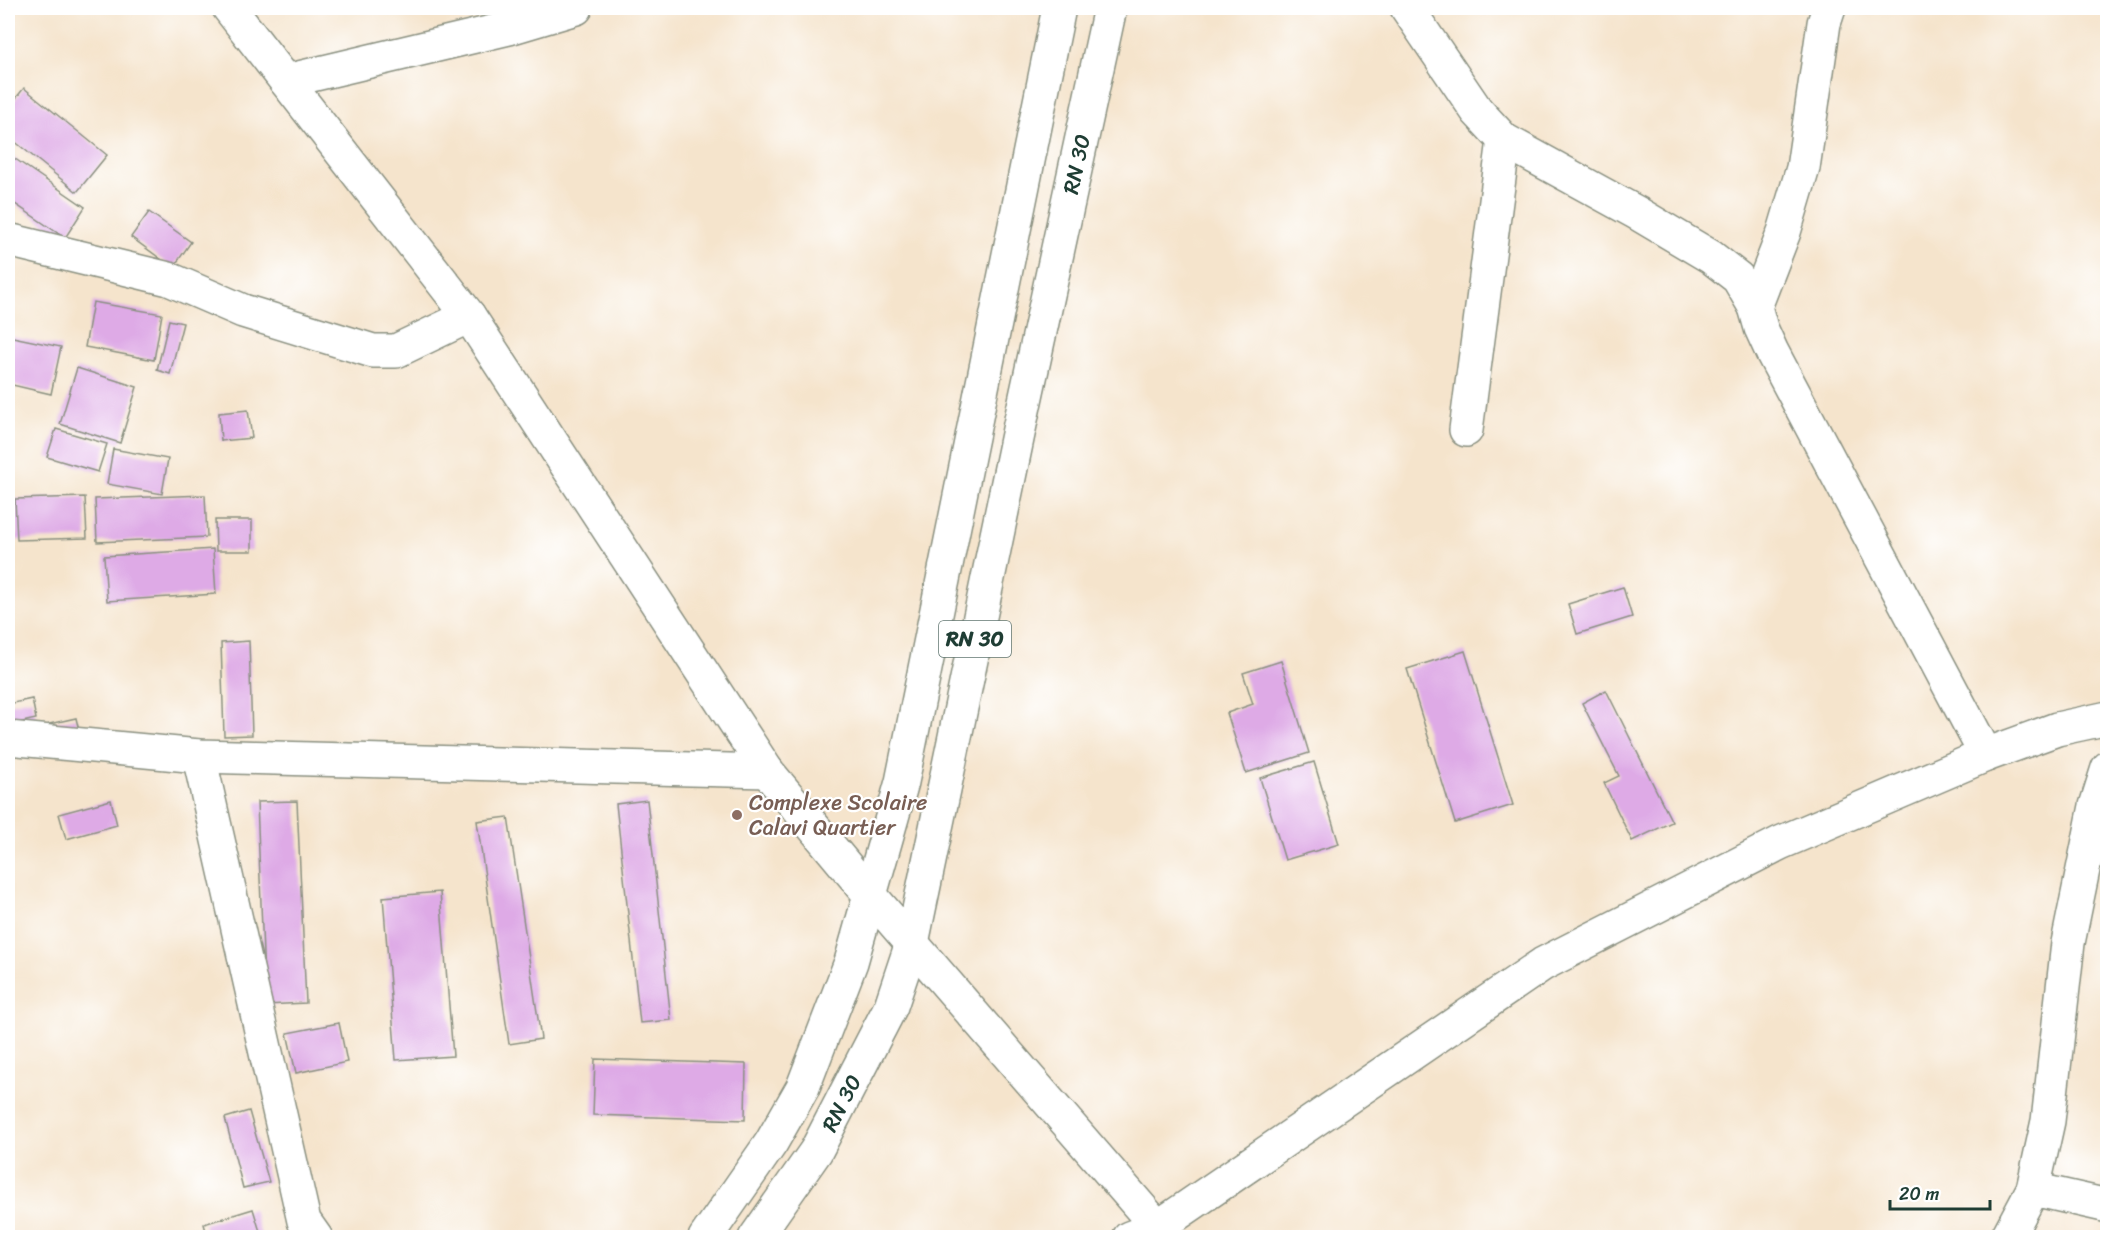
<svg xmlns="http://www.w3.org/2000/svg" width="2115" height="1245" viewBox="0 0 2115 1245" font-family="Sriracha,sans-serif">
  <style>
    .building { fill: #deaae6 }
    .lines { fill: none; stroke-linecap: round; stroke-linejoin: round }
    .minor-casing { stroke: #8a9080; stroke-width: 36 }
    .major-casing { stroke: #8a9080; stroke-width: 36 }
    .minor { stroke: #fff; stroke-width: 33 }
    .major { stroke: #fff; stroke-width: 33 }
    .education-dot { fill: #8d6e63; stroke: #fff; stroke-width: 2 }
    .labels { text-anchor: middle; stroke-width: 4.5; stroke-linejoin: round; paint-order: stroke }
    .shield { fill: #fff; stroke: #627771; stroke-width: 1.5 }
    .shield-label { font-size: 21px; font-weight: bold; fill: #1f3d34 }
    .street-label { font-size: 22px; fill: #1f3d34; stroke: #fff }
    .education-label { font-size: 22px; fill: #785e54; stroke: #fff; text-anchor: start }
  </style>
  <rect width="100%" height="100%" fill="#fff"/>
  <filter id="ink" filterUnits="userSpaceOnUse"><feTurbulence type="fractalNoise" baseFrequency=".0167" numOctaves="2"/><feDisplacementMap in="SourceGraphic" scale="12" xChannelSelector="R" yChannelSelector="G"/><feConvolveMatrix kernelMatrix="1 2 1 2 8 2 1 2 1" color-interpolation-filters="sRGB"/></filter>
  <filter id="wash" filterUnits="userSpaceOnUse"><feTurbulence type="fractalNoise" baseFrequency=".008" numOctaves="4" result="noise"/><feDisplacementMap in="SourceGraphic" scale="24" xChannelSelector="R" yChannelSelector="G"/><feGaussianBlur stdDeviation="1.35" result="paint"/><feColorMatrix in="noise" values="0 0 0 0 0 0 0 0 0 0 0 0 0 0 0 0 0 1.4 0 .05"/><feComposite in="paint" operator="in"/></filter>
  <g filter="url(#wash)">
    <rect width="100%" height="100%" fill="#f5e4cc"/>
    <g id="blocks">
      <!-- building -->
      <g class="building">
        <polygon points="24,88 107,155 77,192 8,136 8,108"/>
        <polygon points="8,154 85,207 65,238 8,199"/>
        <polygon points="149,212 191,242 173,268 131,237"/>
        <polygon points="93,302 162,314 154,360 85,347"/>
        <polygon points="169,320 183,323 170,374 157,370"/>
        <polygon points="8,336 61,347 51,394 8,384"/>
        <polygon points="77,368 137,387 120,443 60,424"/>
        <polygon points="248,410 252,438 221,441 219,413"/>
        <polygon points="56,429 107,444 98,472 47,457"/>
        <polygon points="113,449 168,459 162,494 107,484"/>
        <polygon points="205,495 207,537 97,542 95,499"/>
        <polygon points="85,497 87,538 17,540 15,499"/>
        <polygon points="215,520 252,520 252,551 216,551"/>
        <polygon points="213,549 216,594 107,601 104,556"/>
        <polygon points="1623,587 1632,617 1577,634 1568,604"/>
        <polygon points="249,641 252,735 224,736 221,643"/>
        <polygon points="1465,651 1513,805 1455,823 1407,669"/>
        <polygon points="1281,661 1309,753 1246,773 1227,713 1253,704 1243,673"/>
        <polygon points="1606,690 1672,822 1632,841 1604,783 1619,776 1582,703"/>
        <polygon points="32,699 36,719 8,725 8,704"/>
        <polygon points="76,718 79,731 52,737 49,724"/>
        <polygon points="1314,762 1339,844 1285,860 1260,778"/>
        <polygon points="111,800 117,825 66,839 59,814"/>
        <polygon points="647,800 671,1020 640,1023 616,804"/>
        <polygon points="297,801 306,1003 265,1005 257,802"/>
        <polygon points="508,817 541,1039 509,1044 477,821"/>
        <polygon points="440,892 453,1056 396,1060 383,897"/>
        <polygon points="339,1023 347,1062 296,1073 287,1033"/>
        <polygon points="595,1059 746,1064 745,1120 593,1115"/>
        <polygon points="249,1111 269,1182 243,1188 225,1118"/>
        <polygon points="253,1209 262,1238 208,1238 204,1224"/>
      </g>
    </g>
  </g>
  <g filter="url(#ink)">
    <use href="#blocks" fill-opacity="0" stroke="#8a9080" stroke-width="1.5"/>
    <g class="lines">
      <!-- minor casing -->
      <g class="minor-casing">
        <g id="minor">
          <polyline points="1407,8 1477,111 1504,140 1637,213 1711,257 1738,278 1755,307"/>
          <polyline points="1829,8 1824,23 1803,168 1784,232 1755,307 1761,328 1772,352 1986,755"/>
          <polyline points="286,81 509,28 576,8"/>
          <polyline points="8,240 169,279 243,311 373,351 396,351 469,316"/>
          <polyline points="1466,430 1504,140"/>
          <polyline points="8,738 199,756 767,771"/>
          <polyline points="199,756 304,1221 316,1238"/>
          <polyline points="870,895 1167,1238"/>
          <polyline points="2033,1189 2108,1206"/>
          <polyline points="1129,1238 1158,1227 1543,964 1780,843 1986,755 2057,729 2108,718"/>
          <polyline points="2007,1238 2033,1189 2048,1121 2068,943 2096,806 2108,768"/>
        </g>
      </g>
      <!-- major casing -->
      <g class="major-casing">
        <g id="major">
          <polyline points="229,8 469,316 767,771 870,895"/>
          <polyline points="705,1238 771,1143 803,1087 851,962 902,782 1059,8"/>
          <polyline points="755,1238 816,1151 891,1006 912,943 1022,415 1110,8"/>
        </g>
      </g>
      <!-- minor -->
      <use href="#minor" class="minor"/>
      <!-- major -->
      <use href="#major" class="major"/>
    </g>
  </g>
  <!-- markers -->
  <circle class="education-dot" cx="737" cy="815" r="6"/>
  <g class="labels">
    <!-- shield labels -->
    <rect class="shield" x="939" y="621" width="72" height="36" rx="4.5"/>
    <g class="shield-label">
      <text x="975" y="646">RN 30</text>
    </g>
    <!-- street labels -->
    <g class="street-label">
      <text transform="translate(1076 164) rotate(-78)" y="8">RN 30</text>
      <text transform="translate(841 1103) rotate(-63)" y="8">RN 30</text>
    </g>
    <!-- education labels -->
    <g class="education-label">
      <text x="749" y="810">Complexe Scolaire<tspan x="749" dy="25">Calavi Quartier</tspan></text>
    </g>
  </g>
  <!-- margin -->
  <rect width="2115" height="1245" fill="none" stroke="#fff" stroke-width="30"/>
  <!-- scale -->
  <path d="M1890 1200v9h100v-9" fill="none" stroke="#1f3d34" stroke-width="3"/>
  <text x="1899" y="1200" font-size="18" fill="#1f3d34" stroke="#ffffff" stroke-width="4.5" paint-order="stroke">20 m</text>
</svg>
